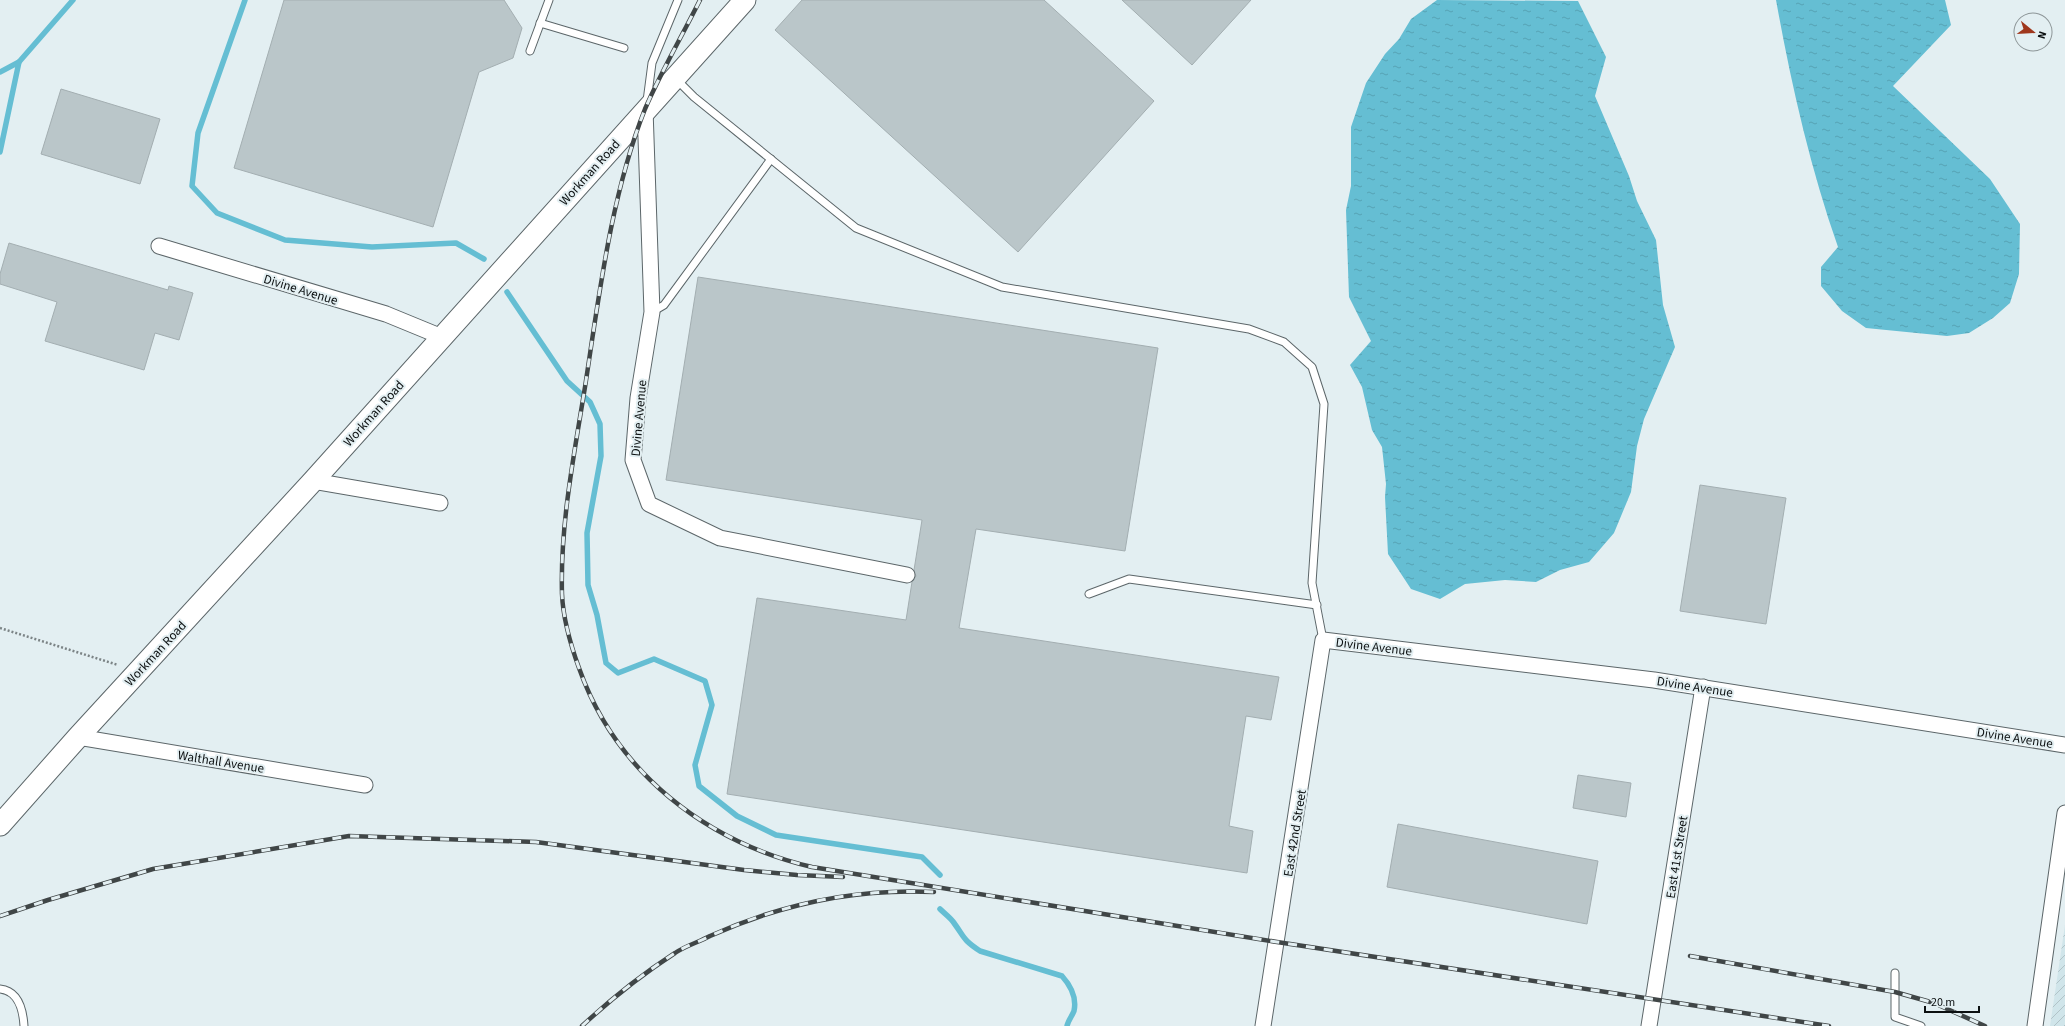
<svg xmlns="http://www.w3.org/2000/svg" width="2065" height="1026" viewBox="0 0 2065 1026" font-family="'Source Sans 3',sans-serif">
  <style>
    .industrial { fill: url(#industrial-furrows) }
    .water { fill: url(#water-ripples) }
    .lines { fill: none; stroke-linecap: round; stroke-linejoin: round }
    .stream { stroke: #65bed3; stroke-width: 5.5 }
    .building { fill: #bac6c9; stroke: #a3aeb1 }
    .lane-casing { stroke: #5c6669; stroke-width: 9 }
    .street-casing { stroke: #5c6669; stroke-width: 17 }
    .secondary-casing { stroke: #5c6669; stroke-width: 23 }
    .path { stroke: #7c8486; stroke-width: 2.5; stroke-dasharray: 2 2; stroke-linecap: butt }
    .lane { stroke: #fff; stroke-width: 7 }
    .street { stroke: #fff; stroke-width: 15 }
    .secondary { stroke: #fff; stroke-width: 21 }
    .rail-casing { stroke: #404647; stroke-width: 4.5 }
    .rail { stroke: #e3eff2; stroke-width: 3; stroke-dasharray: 9; stroke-linecap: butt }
    .labels { text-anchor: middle; stroke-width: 4; stroke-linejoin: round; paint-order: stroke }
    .street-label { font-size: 13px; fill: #0c1011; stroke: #e3eff2 }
  </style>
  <defs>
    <pattern id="industrial-furrows" width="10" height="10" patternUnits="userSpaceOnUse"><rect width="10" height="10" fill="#d0e5ea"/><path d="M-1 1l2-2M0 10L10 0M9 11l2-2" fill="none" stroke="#b1c3c8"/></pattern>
    <pattern id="water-ripples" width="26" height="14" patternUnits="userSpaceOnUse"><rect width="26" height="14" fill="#65bed3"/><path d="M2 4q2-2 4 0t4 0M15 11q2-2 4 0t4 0" fill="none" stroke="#56a2b4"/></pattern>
  </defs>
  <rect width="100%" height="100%" fill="#e3eff2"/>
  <!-- industrial -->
  <polygon class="industrial" points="2065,925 2065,1026 2050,1026"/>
  <!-- water -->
  <g class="water">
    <polygon points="1437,0 1578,1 1606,57 1595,96 1629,176 1637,201 1656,240 1663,305 1675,347 1644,419 1637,446 1631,492 1614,533 1589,562 1560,570 1536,582 1505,580 1465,584 1440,599 1411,589 1388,554 1385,497 1386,484 1382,447 1372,430 1362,387 1350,365 1371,341 1349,297 1346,210 1351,186 1351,127 1366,83 1385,54 1399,39 1411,19"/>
    <path d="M1776 0H1945L1951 25 1893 86 1990 179 2020 224 2019 274 2010 303 1993 318 1969 333 1947 336 1866 328 1842 311 1821 286V267L1838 247C1810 167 1791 83 1776 0Z"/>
  </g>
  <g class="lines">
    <!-- stream -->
    <g class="stream">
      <polyline points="245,0 198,133 192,186 217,213 285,240 372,247 456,243 484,259"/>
      <polyline points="0,72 19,62 73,0"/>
      <polyline points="0,152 19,62"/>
      <polyline points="507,292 567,381 590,402 600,424 601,456 587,533 588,585 597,615 606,663 618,673 654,659 705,681 712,705 695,765 699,786 737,816 776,835 922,857 940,875"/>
      <path d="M940 909C944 913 951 918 954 923 965 938 963 940 980 951L1062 976C1071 986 1077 997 1074 1011 1072 1016 1068 1021 1067 1026"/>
    </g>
  </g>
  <!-- building -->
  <g class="building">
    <polygon points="284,0 504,0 522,28 513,58 479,72 433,227 234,168"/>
    <polygon points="802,0 1044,0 1154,101 1018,252 775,30"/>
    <polygon points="1122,0 1251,0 1192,65"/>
    <polygon points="61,89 160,119 140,184 41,154"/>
    <polygon points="9,243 168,290 169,286 193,293 179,340 155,333 144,370 45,341 57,302 0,284 0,274"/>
    <polygon points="698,277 1158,348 1125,551 976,529 959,628 1279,677 1271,720 1246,716 1229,826 1253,831 1247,873 727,794 757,598 906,620 912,582 916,576 914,570 922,520 666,480"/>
    <polygon points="1700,485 1786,498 1766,624 1680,611"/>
    <polygon points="1578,775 1631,783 1626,817 1573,808"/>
    <polygon points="1398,824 1598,861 1587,924 1387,887"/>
  </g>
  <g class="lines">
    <!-- lane casing -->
    <g class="lane-casing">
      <g id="lane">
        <polyline points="540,23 624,48"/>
        <polyline points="530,51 549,0"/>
        <polyline points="676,79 694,97 856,228 1002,287 1249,329 1284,342 1312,367 1324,404 1312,583 1323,640"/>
        <polyline points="647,101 652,63 678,0"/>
        <polyline points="652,312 664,305 771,159"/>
        <polyline points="1089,594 1129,579 1317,605"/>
        <polyline points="1895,973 1895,1017 1921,1026"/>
        <path d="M0 989C19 991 23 1010 24 1026"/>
      </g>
    </g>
    <!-- street casing -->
    <g class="street-casing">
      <g id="street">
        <polyline points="645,109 652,312 638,398 633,460 649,504 720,538 907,575"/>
        <polyline points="159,246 386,314 442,337"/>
        <polyline points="313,481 440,503"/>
        <polyline points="78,737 365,785"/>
        <polyline points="1263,1026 1323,640 1654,680 2065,745"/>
        <polyline points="1649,1026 1703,687"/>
        <polyline points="2035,1026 2065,813"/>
      </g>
    </g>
    <!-- secondary casing -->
    <g class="secondary-casing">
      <polyline id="secondary" points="0,825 78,737 313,481 745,0"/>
    </g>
    <!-- path -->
    <polyline class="path" points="0,628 118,665"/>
    <!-- lane -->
    <use href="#lane" class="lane"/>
    <!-- street -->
    <use href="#street" class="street"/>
    <!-- secondary -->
    <use href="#secondary" class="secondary"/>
    <!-- rail casing -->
    <g class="rail-casing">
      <g id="rail">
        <path d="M700 0C682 36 661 72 645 109 611 195 599 296 585 387 574 455 560 525 562 594 563 618 571 646 579 668 616 773 706 842 812 867L1277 942 1829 1026"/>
        <polyline points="0,916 48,900 153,869 349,836 536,842 744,870 797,875 843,877"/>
        <polyline points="1690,956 1895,992 1934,1003 1985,1026"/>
        <path d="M582 1026C611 999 641 975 675 953 685 946 699 942 710 936 781 904 856 888 934 892"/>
      </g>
    </g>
    <!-- rail -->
    <use href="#rail" class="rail"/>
  </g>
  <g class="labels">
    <!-- street labels -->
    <g class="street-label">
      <text transform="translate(589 172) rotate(-48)" y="5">Workman Road</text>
      <text transform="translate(301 289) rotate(17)" y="5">Divine Avenue</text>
      <text transform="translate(373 413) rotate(-48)" y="5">Workman Road</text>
      <text transform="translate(638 418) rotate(-85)" y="5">Divine Avenue</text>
      <text transform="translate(1374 646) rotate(7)" y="5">Divine Avenue</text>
      <text transform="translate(155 653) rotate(-47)" y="5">Workman Road</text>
      <text transform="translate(1695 686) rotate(9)" y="5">Divine Avenue</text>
      <text transform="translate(2015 737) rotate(9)" y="5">Divine Avenue</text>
      <text transform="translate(221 761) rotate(9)" y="5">Walthall Avenue</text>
      <text transform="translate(1294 833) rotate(-81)" y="5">East 42nd Street</text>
      <text transform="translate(1676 857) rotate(-81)" y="5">East 41st Street</text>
    </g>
  </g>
  <!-- north arrow -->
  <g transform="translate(2033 32) rotate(108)"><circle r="19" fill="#e3eff2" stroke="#8d9698"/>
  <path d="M0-3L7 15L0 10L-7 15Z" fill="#9f371d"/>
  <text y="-6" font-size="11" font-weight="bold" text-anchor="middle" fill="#0c1011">N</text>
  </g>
  <!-- scale -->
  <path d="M1925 1006v6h54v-6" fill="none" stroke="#0c1011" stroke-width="2"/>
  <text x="1931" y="1006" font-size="12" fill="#0c1011" stroke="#e3eff2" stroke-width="3" paint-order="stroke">20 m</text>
</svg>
